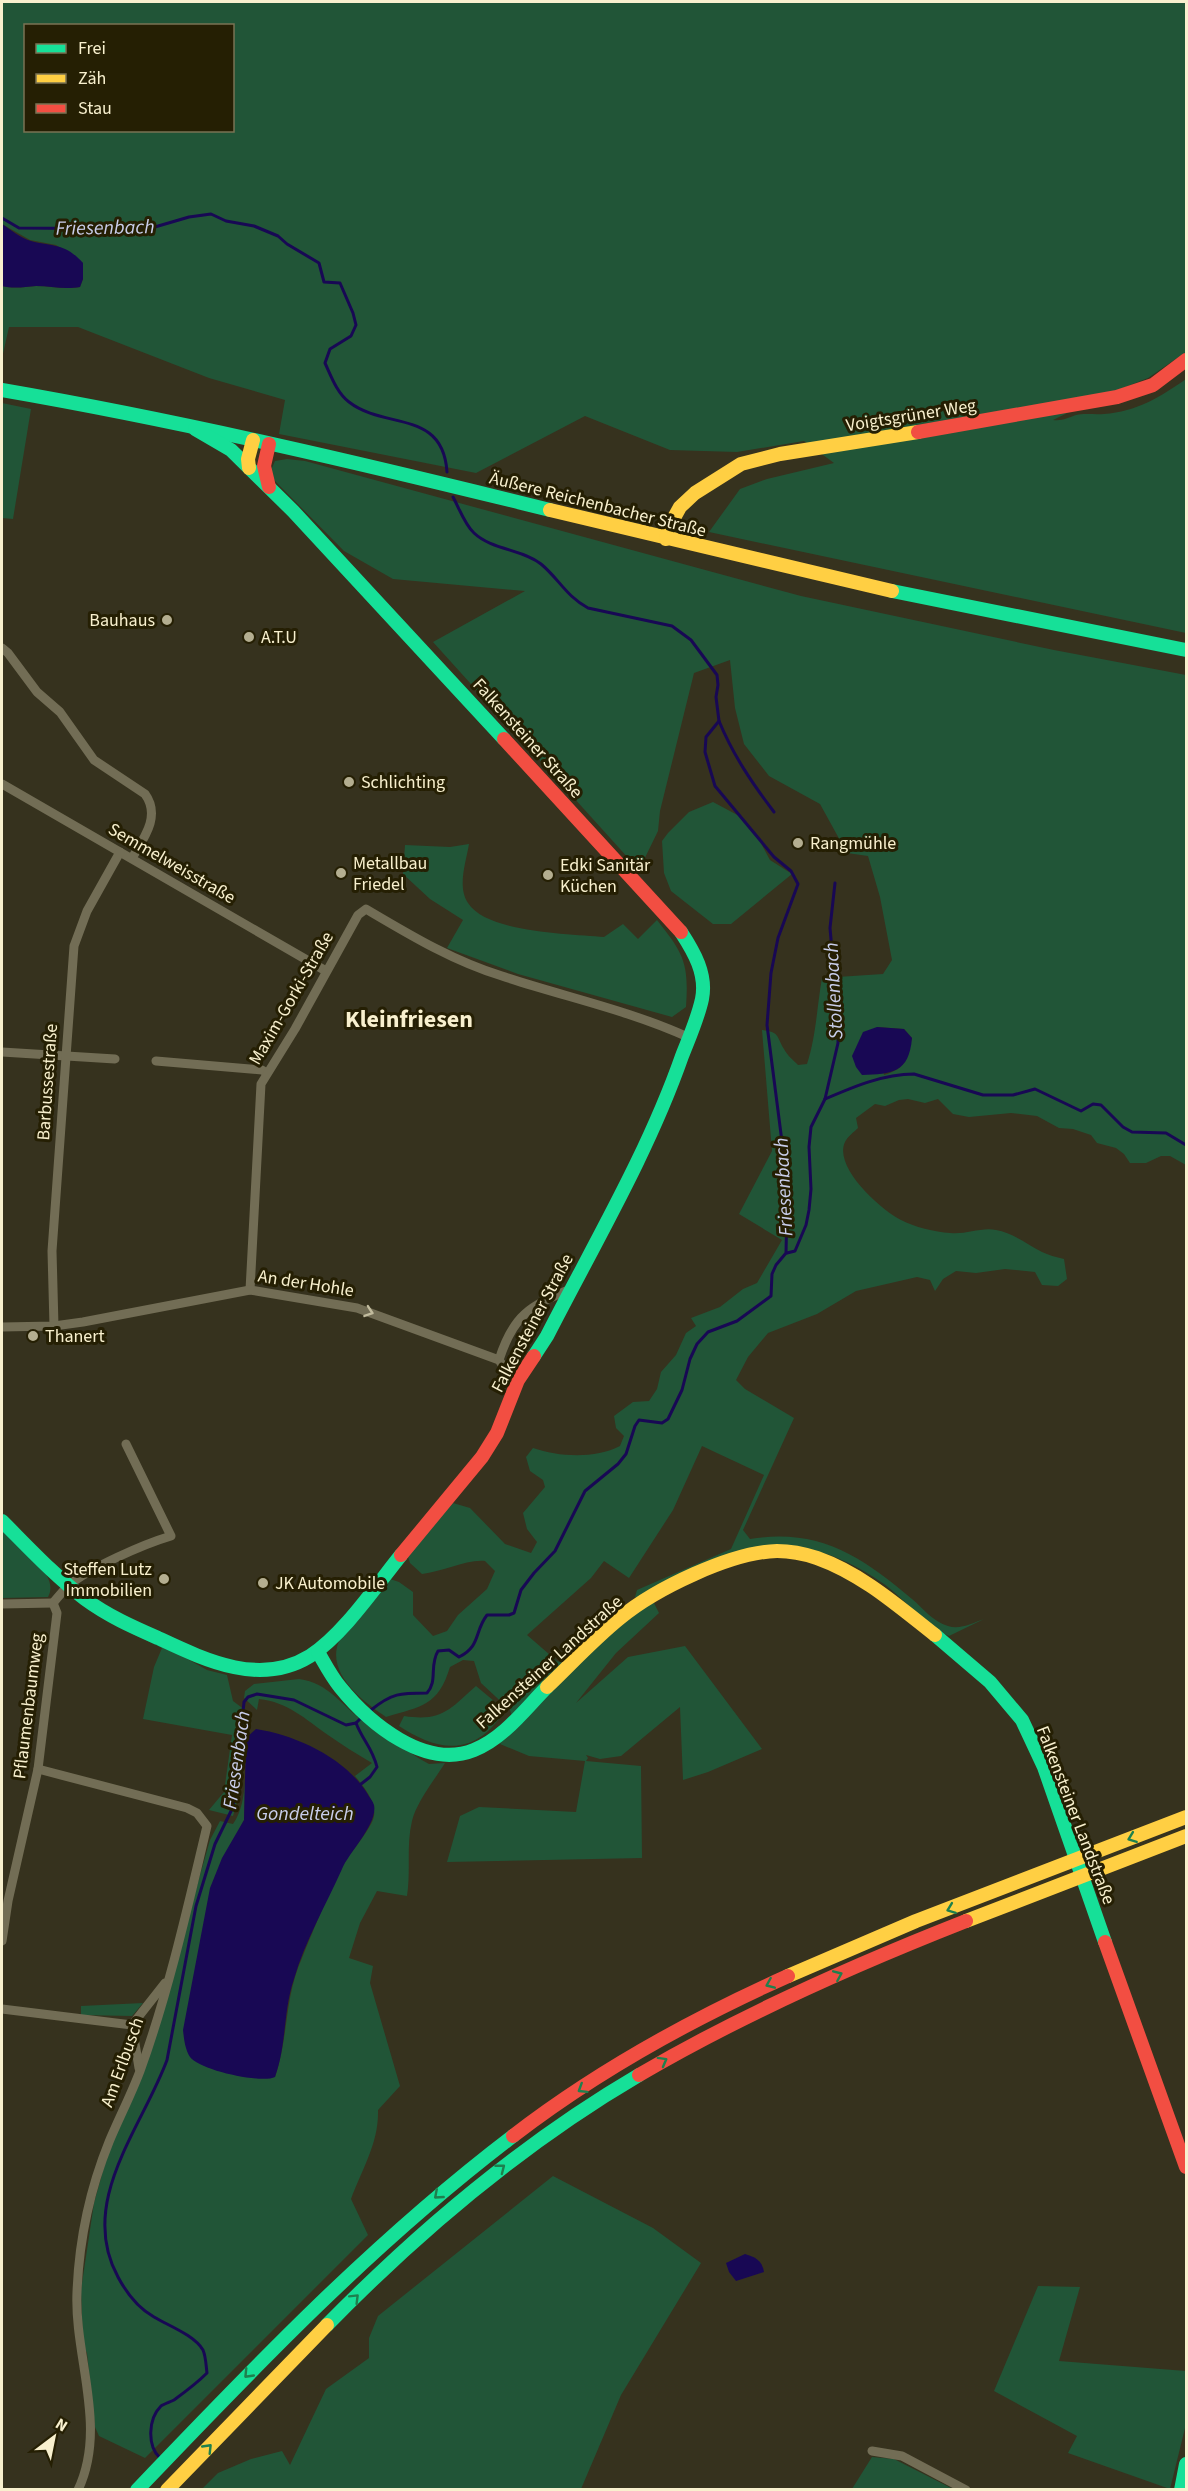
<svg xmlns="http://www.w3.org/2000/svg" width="1188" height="2491" viewBox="0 0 1188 2491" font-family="'Source Sans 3',sans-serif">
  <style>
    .green { fill: #215537; fill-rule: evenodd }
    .water { fill: #180854 }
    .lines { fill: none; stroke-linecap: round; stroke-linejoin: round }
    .stream { stroke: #180854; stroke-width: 3 }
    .street { stroke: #726d55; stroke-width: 9 }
    .fast { stroke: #16e098; stroke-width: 14 }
    .slow { stroke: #ffcf43; stroke-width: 14 }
    .jam { stroke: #f24e42; stroke-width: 14 }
    .oneway { stroke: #c2bc9e }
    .oneway2 { stroke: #1e804e }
    .poi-dot { fill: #b4ae90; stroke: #251f03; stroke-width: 2 }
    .labels { text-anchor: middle; stroke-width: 6; stroke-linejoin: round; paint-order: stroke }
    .street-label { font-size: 18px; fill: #f8f0ce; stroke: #251f03 }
    .poi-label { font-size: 18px; fill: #f8f0ce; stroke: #251f03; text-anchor: start }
    .water-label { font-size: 20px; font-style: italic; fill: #c9ceeb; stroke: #251f03 }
    .district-label { font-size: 24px; font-weight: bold; fill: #f8f0ce; stroke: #251f03 }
  </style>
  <rect width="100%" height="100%" fill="#36321e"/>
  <!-- green -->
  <g class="green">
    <path d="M2 2H1186V352L1148 378 1100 397 1053 420C1063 421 1067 418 1076 415 1085 413 1095 415 1104 414 1136 412 1162 396 1186 379V633L709 532 740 489 767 479 834 463 804 441 737 452 670 450 585 416 476 473 279 434 285 400 209 378 78 327H9L2 358V286C14 289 24 287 36 286 51 286 64 290 80 287L83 279V263L56 245 30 240 2 224ZM26 26H232V130H26Z"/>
    <polygon points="2,403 31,409 13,519 2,518"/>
    <path d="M287 459 305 461 801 596 1054 650 1186 675V1165L1170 1156H1161L1146 1163H1130L1124 1154 1116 1148 1097 1143 1091 1135 1073 1129 1059 1128 1037 1116 1011 1113 969 1117 953 1114 938 1099 925 1103 908 1099 899 1100 885 1106 875 1104 856 1118 858 1128C854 1132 847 1137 845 1142 833 1167 881 1210 901 1220 914 1227 935 1232 950 1233 965 1235 981 1227 996 1230 1013 1233 1027 1244 1042 1252 1048 1255 1056 1257 1064 1259L1067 1279 1058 1286 1042 1285 1035 1272 1005 1269 976 1273 956 1271 943 1279 935 1291 930 1280 917 1277 856 1291 817 1314 768 1333 748 1357 736 1380 745 1389 794 1418 743 1530 750 1539C819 1528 861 1556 912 1599 923 1608 933 1622 948 1626 960 1630 973 1623 984 1619L949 1636C923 1625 905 1598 881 1582 784 1517 730 1552 638 1599L635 1597 637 1590 731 1549 764 1475 702 1446 673 1510 629 1578 604 1561 591 1578 527 1635 557 1661 572 1666 639 1607 653 1601 659 1613 616 1653 576 1703 628 1657 685 1646 762 1749 708 1772 683 1780 680 1707 621 1756 600 1759 586 1755 588 1758 586 1761 641 1766 642 1858 447 1862 460 1816 479 1807 576 1812 585 1761 529 1756 500 1744 515 1725 510 1710 481 1683 474 1661 463 1660 450 1667C438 1706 422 1706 386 1717 365 1703 330 1677 337 1647 341 1630 375 1594 387 1578L399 1582 413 1592V1615L433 1636 447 1631 458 1615 487 1589 495 1571 485 1561C467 1559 442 1572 422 1574L410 1563 407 1554 453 1503 470 1508 505 1544 531 1553 537 1542 527 1529 523 1513 545 1487 543 1480 530 1471 526 1457 533 1448C559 1457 595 1459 620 1446L624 1436 616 1428 614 1416 633 1402 649 1401 657 1389 661 1372 676 1355 686 1333 696 1326 691 1318 720 1307 743 1289 757 1283 782 1240 739 1214 772 1151 762 1030C780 1032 776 1036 784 1049 787 1055 793 1060 798 1065L807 1064C816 1037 817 1006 822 978L883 974 892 960 880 897 868 856 847 853 820 804 769 776 744 744 735 708 730 660 694 673 660 811 658 831 639 870 433 642 525 591 393 579 344 551 274 480 271 470 275 461ZM877 1027 904 1029 912 1038C906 1060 907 1068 884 1075Z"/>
    <polygon points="713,802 743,818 757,836 770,860 792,874 731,924 713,924 671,891 664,873 662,841 668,833 689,812"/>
    <path d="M469 844C466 862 457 887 468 903 487 933 571 934 604 937L623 924 638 939 657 920C684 954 689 963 686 1007L672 1017 518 974 447 948 463 920 430 899 403 874 405 845 450 847Z"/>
    <path d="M2 1527C16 1541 62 1576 48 1597L2 1598Z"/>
    <polygon points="118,1627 168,1648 207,1670 227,1675 233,1701 249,1713 242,1740 239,1795 233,1816 209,1810 224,1792 232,1735 143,1719 154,1667 162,1648"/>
    <path d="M299 1679C329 1683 341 1705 365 1723 382 1736 402 1747 420 1759L429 1764 445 1763C435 1779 416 1803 412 1821 406 1846 411 1870 407 1896L377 1891 360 1923 349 1958 373 1966 370 1983 400 2086 378 2110C379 2143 362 2169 351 2199L368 2235 145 2458 99 2436 95 2427 87 2353 83 2345 81 2290 94 2203 108 2153 165 1998 210 1840 220 1821 233 1824C249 1802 244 1765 246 1738L244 1820 235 1839 275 2077C289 2036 284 1998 302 1958 314 1929 330 1888 345 1862 352 1850 372 1828 374 1816 376 1801 364 1787 355 1776L372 1763C357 1754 342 1745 328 1735 305 1719 288 1702 259 1699L257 1710 244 1698 245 1691 254 1684Z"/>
    <path d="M476 1686 506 1711C500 1717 494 1726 487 1732 458 1757 427 1744 399 1726L404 1716C442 1722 450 1709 476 1686Z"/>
    <polygon points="143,2003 132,2016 81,2015 81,2006"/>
    <polygon points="553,2176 653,2228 701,2263 621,2395 581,2489 202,2489 218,2473 251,2459 282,2451 290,2465 326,2389 369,2358 369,2338 378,2316"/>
    <polygon points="1038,2286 1080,2287 1059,2361 1186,2371 1186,2424 1170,2489 1068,2453 1077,2436 994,2391"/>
    <polygon points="872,2457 894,2459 953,2489 852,2489"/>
  </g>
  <!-- water -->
  <g class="water">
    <path d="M2 224C11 230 21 238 31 241 54 247 65 243 83 263V279L80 287C64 290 51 286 36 286 24 287 14 289 2 286Z"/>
    <path d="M877 1027 904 1029 912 1038C909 1073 892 1074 862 1075L856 1067 852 1056 863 1032Z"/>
    <path d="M256 1729C296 1735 345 1758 367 1793 369 1797 373 1801 374 1805 378 1824 349 1852 342 1869 326 1905 305 1941 294 1979 283 2011 287 2043 275 2077 262 2084 199 2070 190 2057 185 2049 184 2039 183 2030L210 1888 222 1858 244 1820 246 1738Z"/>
    <path d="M745 2254C755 2257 762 2260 764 2272L736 2281 729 2272 726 2263Z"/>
  </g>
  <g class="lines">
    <!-- stream -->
    <g class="stream">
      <path d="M2 218 19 228 148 229 189 217 211 214 226 221 254 226 278 236 287 244 319 263 324 282 340 283 353 313 356 325 351 336 330 349 325 363C331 376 337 393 349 402 385 430 443 409 447 472"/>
      <path d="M719 721C733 755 752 783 774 812"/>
      <path d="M825 1099C853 1087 883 1074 914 1074L983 1095H1013L1035 1089 1081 1111 1093 1104 1101 1105 1123 1127 1132 1132 1166 1133 1186 1145"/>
      <polyline points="787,1253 795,1251 806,1225 809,1210 811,1189 809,1147 811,1127 825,1099 838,1043 838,1018 830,928 835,883"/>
      <path d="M371 1710C392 1693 400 1693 427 1693 438 1681 429 1666 438 1651L449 1650 459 1657C481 1646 474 1632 487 1615H509L514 1613 521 1590 534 1573 555 1551 585 1491 618 1464 626 1454 635 1426 639 1420 662 1423 668 1419 682 1390 690 1359 697 1344 708 1332 737 1321 771 1296 772 1274 776 1265 786 1253 787 1206 782 1186 786 1173 767 1025 771 973 778 938 798 884 791 871 774 857 715 786 705 752 706 737 719 721 716 697 718 685 717 675 691 640 672 626 588 608C566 596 559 579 541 564 522 549 492 550 474 533 465 525 459 508 453 497"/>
      <path d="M356 1723C363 1741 372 1747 377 1767L370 1777 361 1784"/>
      <path d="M160 2458C147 2446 148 2419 161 2406 164 2404 170 2402 174 2400 185 2392 197 2383 207 2373 206 2366 206 2357 203 2350 194 2335 169 2326 154 2317 138 2308 127 2294 118 2277 77 2202 142 2128 167 2060L196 1906 215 1844 233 1807 244 1702 248 1697 257 1694 294 1700 346 1725 356 1723 363 1716"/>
    </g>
    <!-- street -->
    <g class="street">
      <path d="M2 648 8 653 37 692 60 712 94 760 145 794C161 816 144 838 132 858"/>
      <polyline points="2,784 326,971"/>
      <polyline points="2,1052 115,1059"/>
      <polyline points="156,1061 262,1070 267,1073"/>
      <path d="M250 1290 261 1084 295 1029 358 915 366 909C410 935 453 961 502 976 565 997 629 1010 690 1038"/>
      <polyline points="54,1326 52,1251 74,946 87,911 120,852"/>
      <polyline points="2,1327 54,1326 83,1322 250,1290 357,1308 499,1360 505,1369 518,1380"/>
      <path d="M499 1360C513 1316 529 1306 571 1289"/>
      <path d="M53 1603C58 1597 63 1591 68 1586 89 1568 144 1544 171 1536L126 1444"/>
      <polyline points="2,1604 53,1603"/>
      <path d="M38 1769 187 1808 197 1813 207 1826C188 1906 168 1994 140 2071 131 2095 119 2118 109 2142 90 2189 79 2241 77 2292 74 2357 108 2427 78 2490"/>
      <polyline points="2,1941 8,1901 38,1769 57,1613 53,1603"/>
      <polyline points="2,2009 132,2025 139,2068"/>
      <polyline points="132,2025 165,1983"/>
      <polyline points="872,2451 902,2456 966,2490"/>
    </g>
    <!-- fast -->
    <g class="fast">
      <path d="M2 390C187 422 368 465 550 510"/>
      <polyline points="195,429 231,450 293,511 504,739"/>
      <polyline points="892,591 1186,650"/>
      <path d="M534 1356 547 1336C594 1244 648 1153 682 1056 689 1038 698 1018 702 999 707 974 694 952 681 932"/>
      <path d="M2 1521C29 1548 55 1576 85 1599 108 1616 133 1627 158 1638 205 1660 260 1687 310 1656 343 1635 376 1586 401 1555"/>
      <polyline points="935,1635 990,1682 1022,1720 1044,1767 1105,1942"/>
      <path d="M318 1652C325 1664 331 1676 340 1687 369 1723 425 1770 474 1750 504 1738 525 1709 547 1687"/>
      <path d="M327 2325C421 2229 523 2143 639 2075"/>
      <path d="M137 2490C256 2365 375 2241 513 2136"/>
      <polyline points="1181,2490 1186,2464"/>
    </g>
    <!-- slow -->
    <g class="slow">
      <polyline points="249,468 248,459 253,440"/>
      <polyline points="550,510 892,591"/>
      <polyline points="666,539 670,525 680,507 695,493 741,464 780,454 918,432"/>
      <path d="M547 1687C571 1664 594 1639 620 1618 655 1589 731 1552 777 1551 790 1551 805 1554 817 1558 862 1574 898 1606 935 1635"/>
      <polyline points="966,1921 1186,1836"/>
      <polyline points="788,1976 916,1921 1186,1817"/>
      <polyline points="167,2490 327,2325"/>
    </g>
    <!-- jam -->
    <g class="jam">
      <polyline points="918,432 1117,397 1153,385 1186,360"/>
      <polyline points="269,444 264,466 269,487"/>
      <polyline points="504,739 681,932"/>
      <polyline points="401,1555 482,1457 497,1433 518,1380 534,1356"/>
      <polyline points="1105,1942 1186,2167"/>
      <path d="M639 2075C743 2014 854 1965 966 1921"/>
      <path d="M513 2136C596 2072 692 2019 788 1976"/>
    </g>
  </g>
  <!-- one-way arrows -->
  <defs><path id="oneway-chevron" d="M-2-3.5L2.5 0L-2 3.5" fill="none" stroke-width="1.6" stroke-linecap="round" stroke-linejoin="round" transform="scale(1.5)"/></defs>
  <use class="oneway" href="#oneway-chevron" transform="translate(369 1312) rotate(19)"/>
  <g class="oneway2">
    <use href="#oneway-chevron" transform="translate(1132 1838) rotate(159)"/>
    <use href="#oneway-chevron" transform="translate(951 1909) rotate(159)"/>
    <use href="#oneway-chevron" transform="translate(838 1975) rotate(-23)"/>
    <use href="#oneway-chevron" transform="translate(770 1984) rotate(157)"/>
    <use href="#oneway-chevron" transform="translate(663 2061) rotate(-29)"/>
    <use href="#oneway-chevron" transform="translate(582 2089) rotate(148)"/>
    <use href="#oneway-chevron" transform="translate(501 2168) rotate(-38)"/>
    <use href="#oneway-chevron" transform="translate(438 2195) rotate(139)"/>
    <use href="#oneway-chevron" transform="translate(355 2298) rotate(-45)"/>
    <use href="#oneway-chevron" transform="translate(248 2374) rotate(134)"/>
    <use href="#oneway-chevron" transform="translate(208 2448) rotate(-46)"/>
  </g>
  <!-- markers -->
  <g class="poi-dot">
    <circle cx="167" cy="620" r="6"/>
    <circle cx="249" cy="637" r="6"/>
    <circle cx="349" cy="782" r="6"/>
    <circle cx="798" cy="843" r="6"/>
    <circle cx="341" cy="873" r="6"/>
    <circle cx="548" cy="875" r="6"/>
    <circle cx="33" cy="1336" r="6"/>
    <circle cx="164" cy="1579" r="6"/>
    <circle cx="263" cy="1583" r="6"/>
  </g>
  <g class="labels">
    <!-- street labels -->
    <g class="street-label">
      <text transform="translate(911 415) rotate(-9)" y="6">Voigtsgrüner Weg</text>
      <text transform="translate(598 504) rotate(14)" y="6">Äußere Reichenbacher Straße</text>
      <text transform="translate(528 738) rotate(48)" y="6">Falkensteiner Straße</text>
      <text transform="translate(172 863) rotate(30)" y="6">Semmelweisstraße</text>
      <text transform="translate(291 998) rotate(-60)" y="6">Maxim-Gorki-Straße</text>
      <text transform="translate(47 1082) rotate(-86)" y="6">Barbussestraße</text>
      <text transform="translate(306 1283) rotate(9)" y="6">An der Hohle</text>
      <text transform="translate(532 1323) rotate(-62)" y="6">Falkensteiner Straße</text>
      <text transform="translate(549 1662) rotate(-42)" y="6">Falkensteiner Landstraße</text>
      <text transform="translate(28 1706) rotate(-83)" y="6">Pflaumenbaumweg</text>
      <text transform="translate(1076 1815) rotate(69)" y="6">Falkensteiner Landstraße</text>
      <text transform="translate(122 2062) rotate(-70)" y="6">Am Erlbusch</text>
    </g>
    <!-- poi labels -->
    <g class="poi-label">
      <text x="155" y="626" text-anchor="end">Bauhaus</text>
      <text x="261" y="643">A.T.U</text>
      <text x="361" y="788">Schlichting</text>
      <text x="810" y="849">Rangmühle</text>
      <text x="353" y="869">Metallbau<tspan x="353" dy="21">Friedel</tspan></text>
      <text x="560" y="871">Edki Sanitär<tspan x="560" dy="21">Küchen</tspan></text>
      <text x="45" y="1342">Thanert</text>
      <text x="152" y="1575" text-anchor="end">Steffen Lutz<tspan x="152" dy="21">Immobilien</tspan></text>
      <text x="275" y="1589">JK Automobile</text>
    </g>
    <!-- water labels -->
    <g class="water-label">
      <text transform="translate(105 227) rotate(-1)" y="7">Friesenbach</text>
      <text transform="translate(833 991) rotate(-93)" y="7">Stollenbach</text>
      <text transform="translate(783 1187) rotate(-93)" y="7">Friesenbach</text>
      <text transform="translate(236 1760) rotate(-82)" y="7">Friesenbach</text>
      <text x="305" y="1820">Gondelteich</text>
    </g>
    <!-- district labels -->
    <g class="district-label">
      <text x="409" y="1027">Kleinfriesen</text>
    </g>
  </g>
  <!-- border -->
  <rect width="1188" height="2491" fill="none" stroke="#f8f0ce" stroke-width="6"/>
  <!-- legend -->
  <rect x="24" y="24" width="210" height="108" fill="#251f03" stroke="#797354" stroke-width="1.5"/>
  <rect x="36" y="44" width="30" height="9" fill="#16e098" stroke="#797354" stroke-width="1.5"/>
  <text x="78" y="54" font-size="18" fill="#f8f0ce">Frei</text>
  <rect x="36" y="74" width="30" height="9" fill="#ffcf43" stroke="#797354" stroke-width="1.5"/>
  <text x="78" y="84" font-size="18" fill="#f8f0ce">Zäh</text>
  <rect x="36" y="104" width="30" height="9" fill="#f24e42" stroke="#797354" stroke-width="1.5"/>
  <text x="78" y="114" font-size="18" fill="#f8f0ce">Stau</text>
  <!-- north arrow -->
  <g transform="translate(54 2437) rotate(32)" stroke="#251f03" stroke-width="4.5" paint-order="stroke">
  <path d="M0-4.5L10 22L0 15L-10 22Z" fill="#f8f0ce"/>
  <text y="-9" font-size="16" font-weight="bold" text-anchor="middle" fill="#f8f0ce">N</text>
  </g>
</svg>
